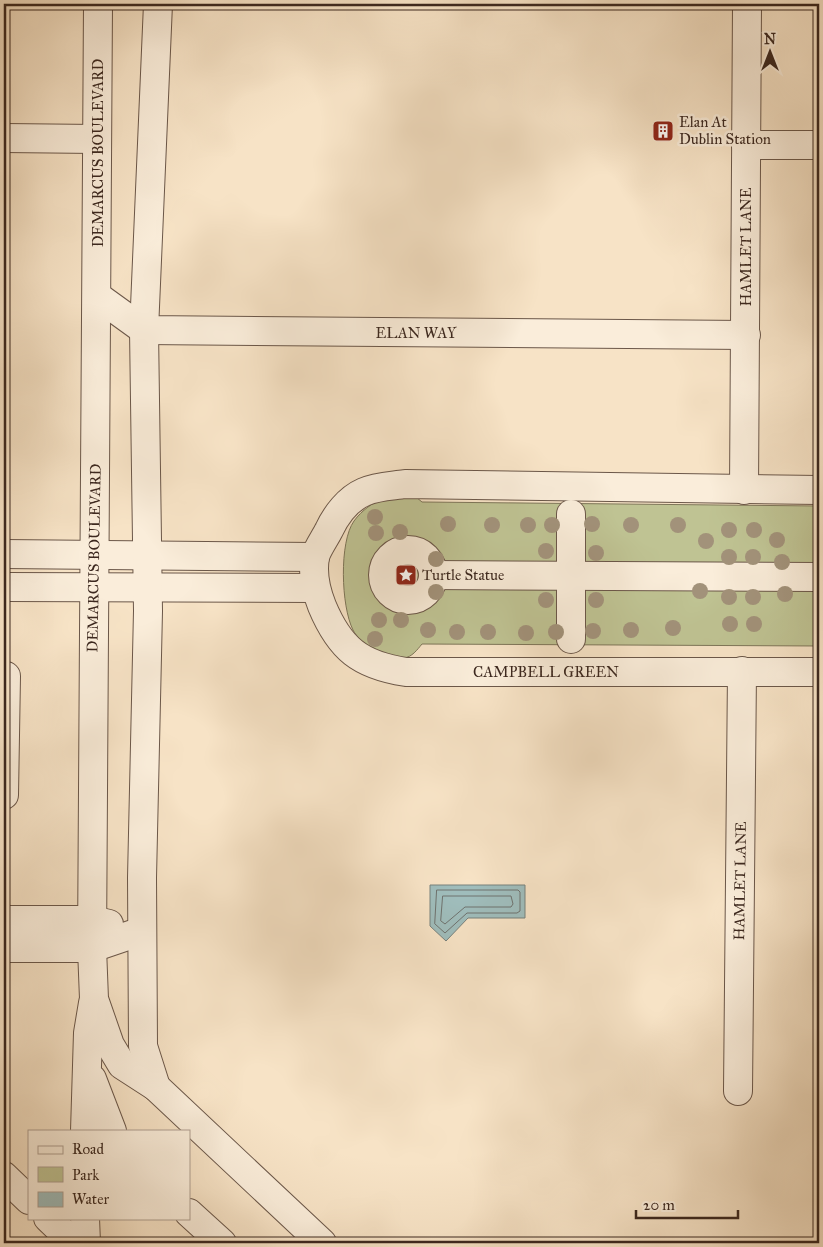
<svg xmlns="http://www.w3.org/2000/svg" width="823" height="1247" viewBox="0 0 823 1247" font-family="'IM FELL Great Primer',serif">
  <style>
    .green { fill: #bfc393; stroke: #7e7659 }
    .water { fill: #9fbdbc; stroke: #77817d }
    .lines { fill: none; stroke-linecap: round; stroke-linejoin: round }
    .shore { stroke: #6e726e; stroke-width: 1 }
    .minor-casing { stroke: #6b5749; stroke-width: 30 }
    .minor { stroke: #faedda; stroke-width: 28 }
    .tree { fill: #a2927a }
    .labels { text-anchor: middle; stroke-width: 5; stroke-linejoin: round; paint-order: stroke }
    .poi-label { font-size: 15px; fill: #3c281f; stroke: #faedda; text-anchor: start }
    .street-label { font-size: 15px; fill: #3c281f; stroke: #faedda }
  </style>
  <rect width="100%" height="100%" fill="#f7e3c6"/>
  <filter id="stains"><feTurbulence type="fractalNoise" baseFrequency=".004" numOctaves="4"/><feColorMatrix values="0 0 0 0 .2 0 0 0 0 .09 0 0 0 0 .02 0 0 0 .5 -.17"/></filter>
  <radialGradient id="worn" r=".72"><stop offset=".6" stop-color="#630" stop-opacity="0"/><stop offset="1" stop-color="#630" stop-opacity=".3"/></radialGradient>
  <!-- green -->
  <path class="green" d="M384 497H416L422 502 819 506V646L422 644C417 650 412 657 404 658 387 661 360 644 353 630 341 606 339 542 354 521 362 510 373 503 384 497Z"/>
  <!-- water -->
  <polygon class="water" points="430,885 525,885 525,918 468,918 446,941 430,926"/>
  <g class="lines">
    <!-- shore -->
    <g class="shore">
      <polygon points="437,890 518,890 520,892 520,911 517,913 467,913 445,933 435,924"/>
      <polygon points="443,896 511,896 513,904 511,907 465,907 445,924 441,921"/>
    </g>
    <!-- minor casing -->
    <g class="minor-casing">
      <g id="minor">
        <path d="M98 4C96 318 92 633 92 948L94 999 110 1045 122 1065 156 1087 322 1243"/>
        <polyline points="4,138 97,139"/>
        <polyline points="746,145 819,145"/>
        <polyline points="97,296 144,330 746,335"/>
        <polyline points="744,490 747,4"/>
        <path d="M819 490 405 484C392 486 377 486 364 492 348 499 336 515 329 530 325 538 317 549 315 557 312 574 316 591 322 606 340 649 360 665 406 672H819"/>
        <circle cx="408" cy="575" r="25"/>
        <polyline points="4,554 315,557"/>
        <polyline points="433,575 819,577"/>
        <polyline points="4,587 315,588"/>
        <polyline points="571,639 571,514"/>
        <polyline points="4,676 6,676 4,795"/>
        <polyline points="4,920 92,920 109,924"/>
        <polyline points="4,948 92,948 142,931"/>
        <polyline points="92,1079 112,1131"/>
        <polyline points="156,1087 143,1046 142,878 148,611 144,330 158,4"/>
        <polyline points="738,1091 742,671"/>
        <polyline points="85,1131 88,1033 93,1003"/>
        <polyline points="4,1176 29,1200"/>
        <polyline points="189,1213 222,1243"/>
        <polyline points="48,1218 74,1243"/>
        <polyline points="85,1218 86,1243"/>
      </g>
    </g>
    <!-- minor -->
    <use href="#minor" class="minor"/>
  </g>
  <!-- trees -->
  <g class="tree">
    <circle cx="375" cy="517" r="8"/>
    <circle cx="448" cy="524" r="8"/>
    <circle cx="592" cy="524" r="8"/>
    <circle cx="492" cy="525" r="8"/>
    <circle cx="528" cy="525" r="8"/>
    <circle cx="552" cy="525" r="8"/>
    <circle cx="631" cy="525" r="8"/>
    <circle cx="678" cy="525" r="8"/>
    <circle cx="729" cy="530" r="8"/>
    <circle cx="754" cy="530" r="8"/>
    <circle cx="400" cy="532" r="8"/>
    <circle cx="376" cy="533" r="8"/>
    <circle cx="777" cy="540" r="8"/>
    <circle cx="706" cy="541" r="8"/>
    <circle cx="546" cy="551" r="8"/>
    <circle cx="596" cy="553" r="8"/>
    <circle cx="729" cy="557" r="8"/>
    <circle cx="753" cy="557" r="8"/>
    <circle cx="436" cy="559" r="8"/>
    <circle cx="782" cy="562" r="8"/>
    <circle cx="700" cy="591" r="8"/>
    <circle cx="436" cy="592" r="8"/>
    <circle cx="785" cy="594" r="8"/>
    <circle cx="729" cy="597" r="8"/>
    <circle cx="753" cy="597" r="8"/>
    <circle cx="546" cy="600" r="8"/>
    <circle cx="596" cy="600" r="8"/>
    <circle cx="379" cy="620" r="8"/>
    <circle cx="401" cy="620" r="8"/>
    <circle cx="730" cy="624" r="8"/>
    <circle cx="754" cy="624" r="8"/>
    <circle cx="673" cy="628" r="8"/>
    <circle cx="428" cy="630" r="8"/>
    <circle cx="631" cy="630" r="8"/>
    <circle cx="593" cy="631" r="8"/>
    <circle cx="457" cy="632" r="8"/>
    <circle cx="488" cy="632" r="8"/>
    <circle cx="556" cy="632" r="8"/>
    <circle cx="526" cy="633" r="8"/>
    <circle cx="375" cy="639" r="8"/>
  </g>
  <!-- icons -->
  <defs>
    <g id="building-square" transform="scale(1.125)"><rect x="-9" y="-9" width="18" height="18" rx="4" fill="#8f2418" stroke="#faedda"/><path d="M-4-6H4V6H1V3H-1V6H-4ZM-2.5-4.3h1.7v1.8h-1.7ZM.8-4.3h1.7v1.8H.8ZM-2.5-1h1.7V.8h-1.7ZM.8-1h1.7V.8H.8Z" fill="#fff"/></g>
    <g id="sight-square" transform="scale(1.125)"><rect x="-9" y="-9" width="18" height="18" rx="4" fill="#8f2418" stroke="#faedda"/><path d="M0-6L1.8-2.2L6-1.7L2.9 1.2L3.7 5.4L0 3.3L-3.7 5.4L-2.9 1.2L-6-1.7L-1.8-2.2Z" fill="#fff"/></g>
  </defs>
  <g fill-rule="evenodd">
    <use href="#building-square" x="663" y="131"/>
    <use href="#sight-square" x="406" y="575"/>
  </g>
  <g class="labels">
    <!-- poi labels -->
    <g class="poi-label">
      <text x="679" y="127">Elan At<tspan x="679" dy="17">Dublin Station</tspan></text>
      <text x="422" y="580">Turtle Statue</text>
    </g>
    <!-- street labels -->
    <g class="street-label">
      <text transform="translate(98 153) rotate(-90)" y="5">DEMARCUS BOULEVARD</text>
      <text transform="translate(746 247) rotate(-90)" y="5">HAMLET LANE</text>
      <text x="416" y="338">ELAN WAY</text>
      <text transform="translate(94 558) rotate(-89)" y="5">DEMARCUS BOULEVARD</text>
      <text x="546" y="677">CAMPBELL GREEN</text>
      <text transform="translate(740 881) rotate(-89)" y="5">HAMLET LANE</text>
    </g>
  </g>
  <!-- margin -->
  <rect width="823" height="1247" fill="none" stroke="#f7e3c6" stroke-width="20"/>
  <rect x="5" y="5" width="813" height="1237" fill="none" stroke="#3c281f" stroke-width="2.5"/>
  <rect x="10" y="10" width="803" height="1227" fill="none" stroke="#3c281f"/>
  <!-- legend -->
  <rect x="28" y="1130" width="162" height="90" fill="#faedda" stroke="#ae9e8f"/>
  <rect x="38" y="1146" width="25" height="8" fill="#faedda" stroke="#ae9e8f"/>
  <text x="72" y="1154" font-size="15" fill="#3c281f">Road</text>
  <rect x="38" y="1167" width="25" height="15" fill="#bfc393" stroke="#ae9e8f"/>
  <text x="72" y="1180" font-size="15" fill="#3c281f">Park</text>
  <rect x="38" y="1192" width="25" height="15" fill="#9fbdbc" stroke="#ae9e8f"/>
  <text x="72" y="1204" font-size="15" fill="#3c281f">Water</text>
  <!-- north arrow -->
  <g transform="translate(770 52)" stroke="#faedda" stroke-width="4" paint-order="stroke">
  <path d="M0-4L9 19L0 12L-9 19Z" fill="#3c281f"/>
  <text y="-8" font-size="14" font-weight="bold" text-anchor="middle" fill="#3c281f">N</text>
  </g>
  <!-- scale -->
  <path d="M636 1210v8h102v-8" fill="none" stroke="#3c281f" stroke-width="2.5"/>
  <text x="643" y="1210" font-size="15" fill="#3c281f" stroke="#faedda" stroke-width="4" paint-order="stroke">20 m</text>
  <rect width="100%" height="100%" filter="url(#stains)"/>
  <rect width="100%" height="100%" fill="url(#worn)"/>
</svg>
